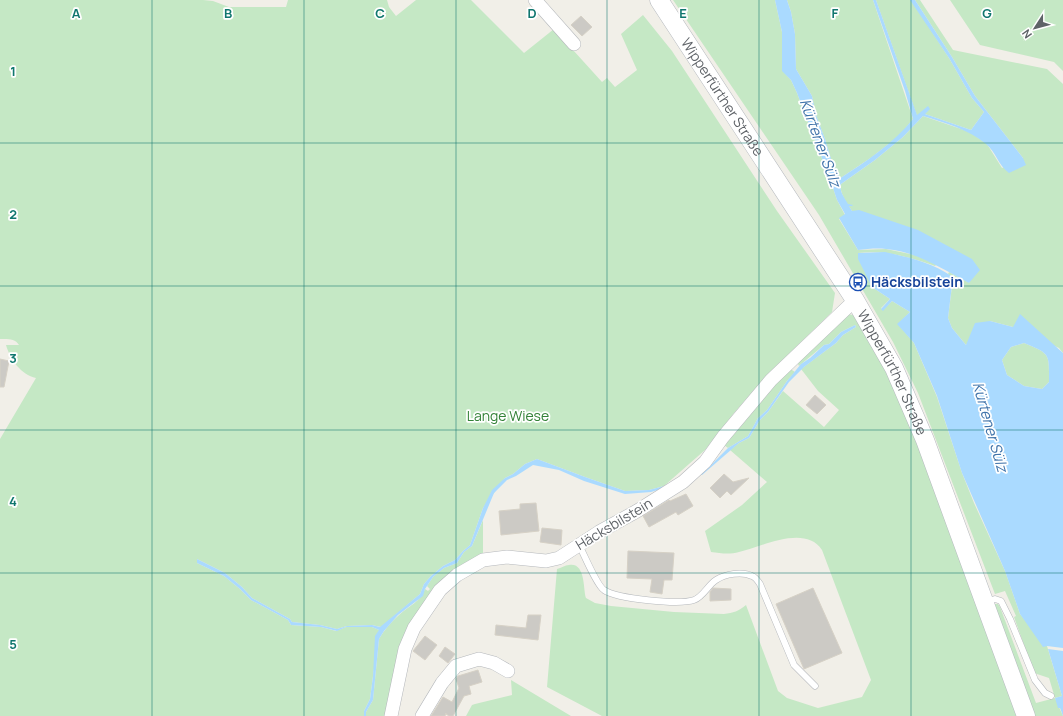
<svg xmlns="http://www.w3.org/2000/svg" width="1063" height="716" viewBox="0 0 1063 716" font-family="Manrope,sans-serif">
  <style>
    .green { fill: #c5e8c5 }
    .water { fill: #aadaff; fill-rule: evenodd }
    .building { fill: #cccac5; stroke: #d6d1c6 }
    .lines { fill: none; stroke-linecap: round; stroke-linejoin: round }
    .service-casing { stroke: #b5b8bc; stroke-width: 7 }
    .minor-casing { stroke: #b5b8bc; stroke-width: 14 }
    .secondary-casing { stroke: #b6babf; stroke-width: 19 }
    .service { stroke: #fff; stroke-width: 6 }
    .minor { stroke: #fff; stroke-width: 13 }
    .secondary { stroke: #fff; stroke-width: 18 }
    .grid { fill: none; stroke: #0f766e; stroke-width: 1; stroke-opacity: 0.55 }
    .labels { text-anchor: middle; stroke-width: 3.5; stroke-linejoin: round; paint-order: stroke }
    .street-label { font-size: 14px; fill: #5f6368; stroke: #fff }
    .transit-label { font-size: 14px; font-weight: bold; fill: #164399; stroke: #fff; text-anchor: start }
    .park-label { font-size: 14px; fill: #348238; stroke: #fff }
    .water-label { font-size: 15px; font-style: italic; fill: #4174aa; stroke: #fff }
    .grid-label { font-size: 13px; text-anchor: middle; font-weight: bold; fill: #0f766e; stroke: #fff; stroke-width: 3.5; stroke-linejoin: round; paint-order: stroke }
  </style>
  <rect width="100%" height="100%" fill="#f1efe8"/>
  <!-- green -->
  <g class="green">
    <path d="M0 0H203L213 1 229 7H286L288 0H387L389 7 396 16 416 0H471L524 53 554 29 602 82 607 78 615 87 637 70 621 34 643 15 672 51 777 211 835 293 832 312 767 375 734 413 705 450 664 486 649 490 625 491 585 477 537 459 525 464 513 474 505 478 483 508 470 545 463 551 455 560 443 566 431 576 424 584 420 594 381 627 372 625 347 626 337 629 320 625 292 622 290 619 252 598 242 587 225 573 197 559V563L224 576 240 589 251 600 288 620 291 625 321 627 336 631 346 627H372L379 630 370 699 364 711V716H0V439L36 378C21 375 10 359 6 345H19C15 338 7 339 0 339Z"/>
    <path d="M673 0H775L782 32 783 71 791 80 797 93 831 182 837 200 845 215 839 219 858 250 886 249 915 255 937 264 935 266C910 257 886 250 858 253L872 287 890 299 881 308 883 310 892 301 910 312 898 324 914 343 937 397 962 473 974 503 1005 571 1020 614 1047 646 1062 696 1055 698 1063 716H1031L994 604H998L1000 607 1036 703 1055 698 1049 678 1034 673 1014 617 1016 616 1005 591 995 594 918 393 893 342 819 215Z"/>
    <polygon points="787,0 873,0 913,119 900,135 872,157 839,179 837,171 832,162 825,139 816,115 812,96 796,69 795,34 791,12"/>
    <polygon points="876,0 911,0 949,58 972,98 984,112 971,130 925,114 917,116"/>
    <path d="M915 0H920L953 50 1047 69 1063 84V353L1059 348 1013 327 990 321 966 345 952 328 948 318 953 278 948 274 949 272 970 283 852 211C847 203 839 193 841 184L875 160 903 137 923 116 970 132 987 144 1002 168 1023 158 975 96 952 57Z"/>
    <polygon points="950,0 1063,0 1063,71 1054,62 980,45"/>
    <path d="M848 314 857 316 904 404 1018 716H602L547 687 557 569C561 568 565 565 569 565 586 562 583 590 586 598L595 603 611 606 674 612 724 614C733 613 739 611 746 605L778 691 787 698 818 708 862 697 871 680 822 550C805 524 761 547 739 552 729 555 720 553 711 552L705 531 742 505 767 482 730 450 739 443 749 438 760 420 768 412 783 391 824 427 839 410 818 391 801 369 836 343 843 335 856 327 855 325 841 332 829 344 824 345 799 366 798 364 799 361Z"/>
    <path d="M1024 343C1051 354 1049 354 1049 382L1042 389 1024 386 1007 375 1002 360 1011 347Z"/>
    <polygon points="789,370 792,370 795,372 787,381 767,410 758,418 748,436 728,448 724,445 776,384"/>
    <path d="M483 520V555L466 563 442 580 412 623 388 716H366V712L373 700 379 639C384 630 391 622 399 615 409 606 421 601 425 589L428 591 430 589 427 586 433 577 444 568 457 563 464 552 472 546Z"/>
    <polygon points="511,680 571,716 466,716 472,705 475,704 512,695"/>
  </g>
  <!-- water -->
  <g class="water">
    <path d="M775 0H787L791 12 795 34 796 69 812 96 816 115 825 139 832 162 837 171 839 179C865 162 893 144 913 119L905 91 873 0H876L917 115 928 106 930 109 925 114 971 130 984 112 972 98 949 58 910 0H915L952 57 975 96 1023 158 1026 165 1009 173C998 165 996 152 986 144 968 129 945 123 923 116L903 137 875 160 841 184C839 191 844 197 848 204L853 205 852 206H849L852 211 859 210 918 230 972 259 980 270 969 283C942 269 918 252 886 249 877 248 867 249 858 250L839 218 845 214 837 200 831 182 797 93 791 80 782 71V32Z"/>
    <path d="M885 252C911 258 931 262 953 277L948 318 952 328 966 345 975 323 990 321 1013 327 1020 314 1063 353V648L1047 646 1043 647 1020 614 1005 571 962 473 937 396 914 343 897 324 910 312 892 301 883 311 881 309 890 299 872 287 858 259V253ZM1024 343C1051 354 1049 354 1049 382L1042 389 1024 386 1007 375 1002 360 1011 347Z"/>
    <polygon points="855,325 856,327 843,335 836,343 804,367 789,382 768,412 760,420 749,438 739,443 702,475 700,474 712,464 728,448 748,436 758,418 767,410 787,381 801,364 810,358 824,345 829,344 841,332"/>
    <polygon points="537,459 585,477 625,491 649,490 664,486 661,489 651,492 625,494 584,481 559,470 533,465 516,476 507,480 494,493 472,546 464,552 457,563 444,568 433,577 425,589 423,596 398,615 384,631 379,639 373,700 366,712 366,716 364,716 364,711 370,699 373,676 375,636 379,630 372,627 346,627 337,631 321,627 291,625 288,620 251,600 240,589 224,576 197,563 197,559 225,573 242,587 252,598 290,619 292,622 320,625 337,629 347,626 372,625 380,627 420,594 424,584 431,576 443,566 455,560 463,551 470,545 483,508 492,490 505,478 513,474 525,464"/>
    <polygon points="1048,649 1063,651 1063,716 1060,708 1058,708 1055,698 1062,696"/>
  </g>
  <!-- building -->
  <g class="building">
    <polygon points="581,16 592,27 582,36 571,25"/>
    <polygon points="0,359 9,361 4,387 0,387"/>
    <polygon points="815,395 826,405 817,414 806,405"/>
    <polygon points="724,474 733,482 749,478 731,495 727,491 720,498 710,488"/>
    <polygon points="686,494 693,506 678,515 676,512 649,527 643,516 669,500 670,501"/>
    <polygon points="536,503 539,531 501,535 499,511 520,509 520,504"/>
    <polygon points="542,528 562,530 561,545 540,542"/>
    <polygon points="628,551 674,553 672,580 664,580 662,594 650,592 652,579 627,578"/>
    <polygon points="713,588 731,589 731,600 710,601 710,592"/>
    <polygon points="813,588 842,653 804,669 776,604"/>
    <polygon points="528,615 541,615 538,640 495,635 496,625 526,628"/>
    <polygon points="425,636 437,645 425,660 413,651"/>
    <polygon points="445,647 455,654 448,663 439,656"/>
    <polygon points="478,670 482,682 469,686 471,694 464,696 453,716 449,716 446,714 446,713 445,716 431,716 443,697 452,702 459,688 456,679 458,676"/>
  </g>
  <g class="lines">
    <!-- service casing -->
    <g class="service-casing">
      <g id="service">
        <path d="M579 545C584 554 597 586 604 590 617 599 679 605 694 600 703 597 708 585 716 580 725 574 742 571 752 576 755 577 758 581 760 584L794 665 815 686"/>
        <polyline points="986,602 995,599 1001,601 1010,619 1035,680 1045,693 1051,696"/>
      </g>
    </g>
    <!-- minor casing -->
    <g class="minor-casing">
      <g id="minor">
        <polyline points="535,0 574,44"/>
        <polyline points="391,716 405,649 414,628 440,590 457,575 483,560 507,557 546,561 559,558 599,532 637,511 683,482 705,462 723,437 771,380 855,300"/>
        <polyline points="422,716 442,683 456,666 479,659 494,663 508,671"/>
      </g>
    </g>
    <!-- secondary casing -->
    <g class="secondary-casing">
      <g id="secondary">
        <path id="s1" d="M659 0 855 300 894 368 925 440 1026 716"/>
      </g>
    </g>
    <!-- service -->
    <use href="#service" class="service"/>
    <!-- minor -->
    <use href="#minor" class="minor"/>
    <!-- secondary -->
    <use href="#secondary" class="secondary"/>
  </g>
  <!-- grid -->
  <path class="grid" d="M152 0V716M304 0V716M456 0V716M607 0V716M759 0V716M911 0V716M0 143H1063M0 286H1063M0 430H1063M0 573H1063"/>
  <!-- icons -->
  <defs>
    <g id="bus-ring" transform="scale(0.9)"><circle r="9.5" fill="#fff" stroke="#1a4fb4" stroke-width="1.5"/><path d="M-5-6H5V4H4V6H2V4H-2V6H-4V4H-5ZM-3.5-4V0h7V-4ZM-3.5 1.2v1.5H-2V1.2ZM2 1.2v1.5H3.5V1.2Z" fill="#1a4fb4"/></g>
  </defs>
  <g fill-rule="evenodd">
    <use href="#bus-ring" x="858" y="282"/>
  </g>
  <g class="labels">
    <!-- street labels -->
    <g class="street-label">
      <text dy="5" stroke="none"><textPath href="#s1" startOffset="116">Wipperfürther Straße</textPath></text>
      <text dy="5" stroke="none"><textPath href="#s1" startOffset="440">Wipperfürther Straße</textPath></text>
      <text transform="translate(614 524) rotate(-31)" y="5">Häcksbilstein</text>
    </g>
    <!-- transit labels -->
    <g class="transit-label">
      <text x="871" y="287">Häcksbilstein</text>
    </g>
    <!-- park labels -->
    <g class="park-label">
      <text x="508" y="421">Lange Wiese</text>
    </g>
    <!-- water labels -->
    <g class="water-label">
      <text transform="translate(820 143) rotate(70)" y="5">Kürtener Sülz</text>
      <text transform="translate(990 427) rotate(74)" y="5">Kürtener Sülz</text>
    </g>
  </g>
  <g class="grid-label">
    <text x="76" y="18">A</text>
    <text x="228" y="18">B</text>
    <text x="380" y="18">C</text>
    <text x="532" y="18">D</text>
    <text x="683" y="18">E</text>
    <text x="835" y="18">F</text>
    <text x="987" y="18">G</text>
    <text x="13" y="76">1</text>
    <text x="13" y="219">2</text>
    <text x="13" y="363">3</text>
    <text x="13" y="506">4</text>
    <text x="13" y="649">5</text>
  </g>
  <!-- north arrow -->
  <g transform="translate(1035 28) rotate(234)" stroke="#ffffff" stroke-width="3" paint-order="stroke">
  <path d="M0-3L7 15L0 10L-7 15Z" fill="#5f6368"/>
  <text y="-6" font-size="11" font-weight="bold" text-anchor="middle" fill="#5f6368">N</text>
  </g>
</svg>
